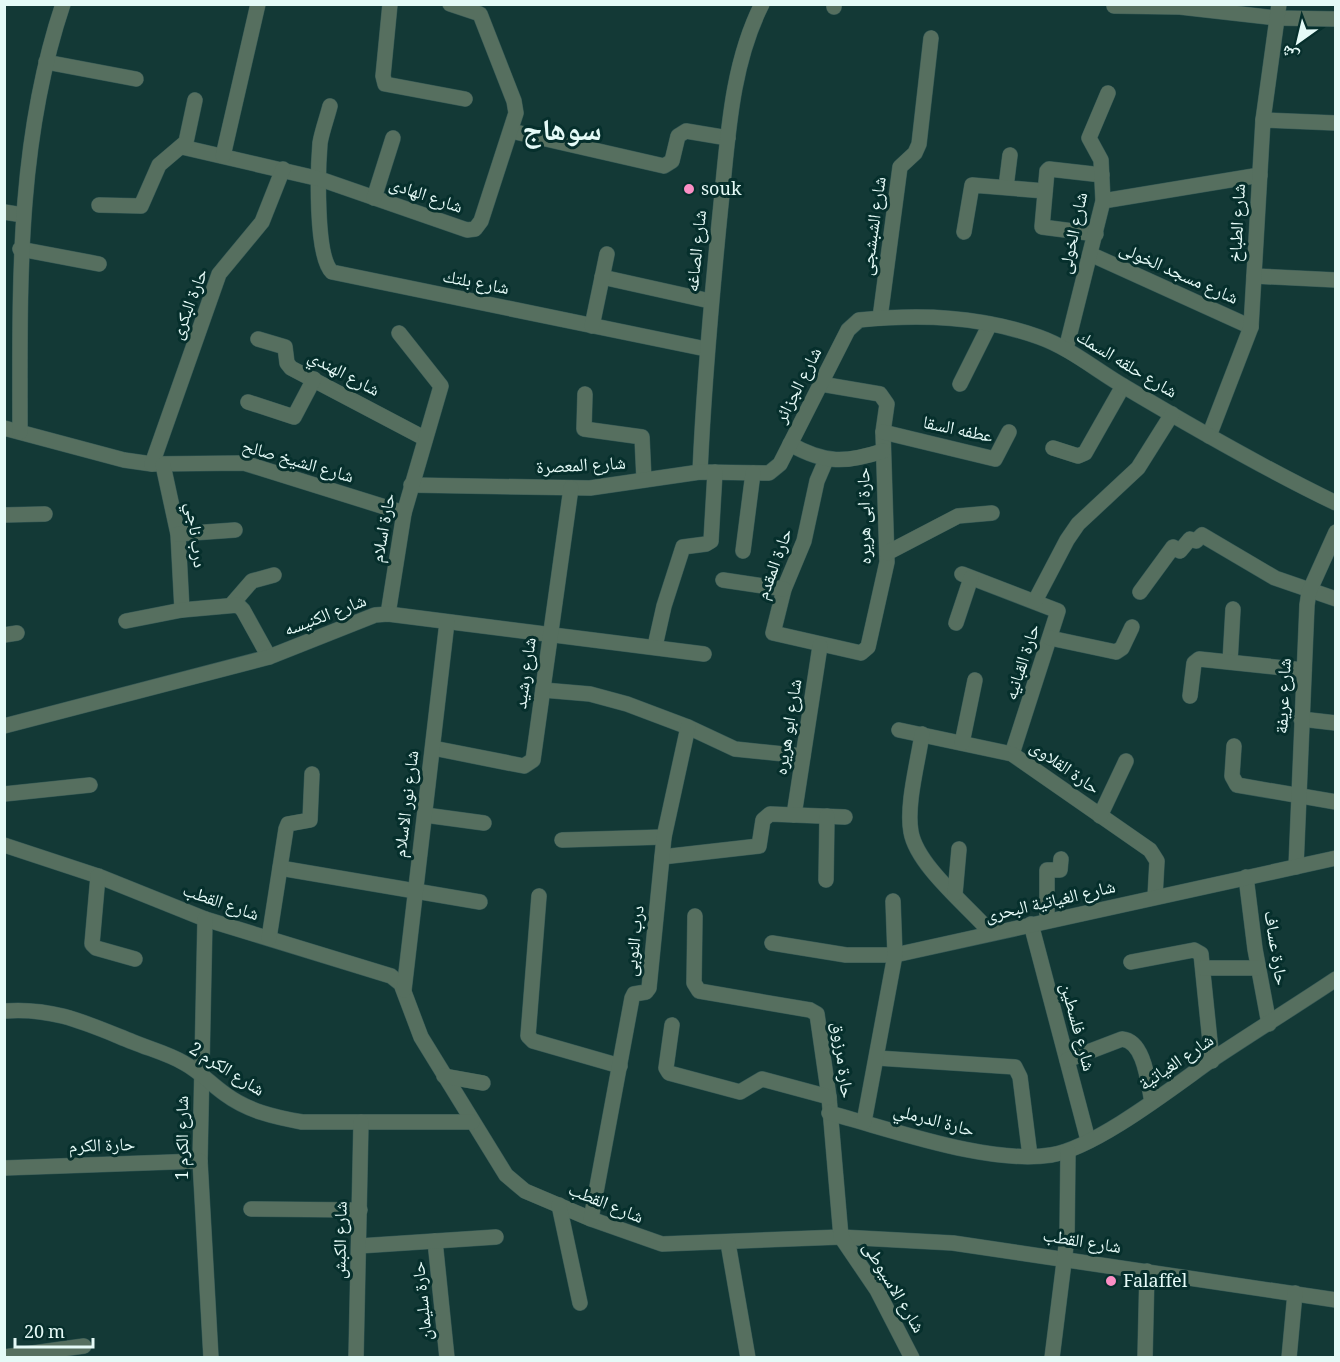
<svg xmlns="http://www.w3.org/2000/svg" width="1340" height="1362" viewBox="0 0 1340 1362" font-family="Georgia,'Noto Naskh Arabic',serif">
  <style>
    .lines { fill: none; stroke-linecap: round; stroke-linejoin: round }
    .minor-casing { stroke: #355855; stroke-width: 16 }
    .minor { stroke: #566f5f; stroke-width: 15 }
    .poi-dot { fill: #fb8fc5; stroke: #062f2c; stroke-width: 2 }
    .labels { text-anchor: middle; stroke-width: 6; stroke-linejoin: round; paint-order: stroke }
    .poi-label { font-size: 18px; fill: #e5faf7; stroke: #062f2c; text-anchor: start }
    .street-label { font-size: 18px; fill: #e5faf7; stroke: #062f2c }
    .town-label { font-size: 30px; font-weight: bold; fill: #e5faf7; stroke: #062f2c }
  </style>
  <rect width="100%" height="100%" fill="#133936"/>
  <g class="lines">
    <!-- minor casing -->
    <g class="minor-casing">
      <g id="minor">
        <polyline points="390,4 383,76 385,84 465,99"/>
        <polyline points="1114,6 1180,7 1277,18 1336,19"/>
        <polyline points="834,7 834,4"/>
        <polyline points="46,62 136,79"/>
        <path d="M330 106C327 118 322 131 320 143 318 167 315 256 332 272L706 349"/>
        <polyline points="1263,120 1336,123"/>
        <polyline points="511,131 664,166 672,161 678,136 686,131 728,138"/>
        <polyline points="182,147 320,179 467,230 475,229 481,221 516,113 514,101 480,14 450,4"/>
        <polyline points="223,156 258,4"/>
        <polyline points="1006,187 1010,155"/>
        <polyline points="374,198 393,138"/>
        <polyline points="1103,201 1260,175"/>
        <polyline points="99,205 141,206 159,165 186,142 195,100"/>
        <polyline points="4,212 23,215"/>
        <polyline points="964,232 972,185 1045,191"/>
        <polyline points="1096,234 1042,227 1047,171 1049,169 1102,175"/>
        <polyline points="20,249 99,264"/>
        <polyline points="1090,254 1251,327"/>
        <polyline points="1254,276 1336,280"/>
        <polyline points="602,277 710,301"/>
        <polyline points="880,318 900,167 915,153 919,144 931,38"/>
        <polyline points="592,326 607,254"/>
        <polyline points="258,339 285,347 287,363 291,368 424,438"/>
        <polyline points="1066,349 1103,201 1101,160 1089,138 1108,93"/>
        <polyline points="821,384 880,394 887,404 883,432 887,562 868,647 861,653 773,633 784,589 804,541 817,481 826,460"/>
        <polyline points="960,384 990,324"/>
        <polyline points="585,394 584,429 642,437 644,480"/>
        <polyline points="248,402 294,417 314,379"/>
        <polyline points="4,428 124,460 152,464 244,463 404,513"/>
        <path d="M20 432C20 288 16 144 63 4"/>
        <polyline points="883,432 995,459 1009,432"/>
        <polyline points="1209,436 1251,327 1263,120 1279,4"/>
        <path d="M790 444C825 464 846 463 883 451"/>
        <polyline points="1053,448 1078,456 1085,453 1123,386"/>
        <polyline points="152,464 219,274 262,222 283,169"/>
        <polyline points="163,465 178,534 182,610"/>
        <path d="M700 472C704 382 712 293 721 204 728 137 731 65 762 4"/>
        <path d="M411 485 590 488 700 472 769 473 780 464 848 330 859 320C921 314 980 316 1039 337 1070 348 1096 370 1125 387 1194 428 1263 468 1336 503"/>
        <polyline points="4,515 45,514"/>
        <polyline points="178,534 235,530"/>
        <polyline points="743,551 753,473"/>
        <polyline points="887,553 958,516 992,513"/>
        <polyline points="962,574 1058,611 1012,754"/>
        <polyline points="723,580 784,589"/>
        <polyline points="1140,592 1173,547 1180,551 1190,539 1196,541 1202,535 1275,578 1336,599"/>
        <polyline points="1035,601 1067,540 1078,524 1138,468 1172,414"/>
        <polyline points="232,604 252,581 274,575"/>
        <polyline points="388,614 404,513 441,386 399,333"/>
        <polyline points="126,621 182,610 238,605 243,610 269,657"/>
        <polyline points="956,623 971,578"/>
        <polyline points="4,635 17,633"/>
        <polyline points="1050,638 1116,652 1122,648 1132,627"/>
        <polyline points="655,646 664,606 683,547 706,544 711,541 715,472"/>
        <polyline points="1230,662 1233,609"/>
        <polyline points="543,690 590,694 627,704 688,727 735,749 803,756"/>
        <polyline points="1190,696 1194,663 1199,659 1304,670"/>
        <polyline points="1301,719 1336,723"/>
        <polyline points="4,726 269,657 375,615 388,614 704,654"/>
        <polyline points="899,730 1012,754 1150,850 1157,861 1155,897"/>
        <path d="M922 734C918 762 906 805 911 832 917 866 969 907 991 933"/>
        <polyline points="962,743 975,680"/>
        <polyline points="1234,746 1232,776 1237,785 1336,802"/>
        <polyline points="433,748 524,766 533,760 571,488"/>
        <polyline points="4,794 90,785"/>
        <polyline points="425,815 484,823"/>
        <polyline points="794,815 820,646"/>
        <polyline points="1100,816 1126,761"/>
        <polyline points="562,840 664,837"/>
        <polyline points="4,845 98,876 205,919 391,976 401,984 421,1037 506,1175 525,1191 591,1219 662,1244 841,1237 953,1243 1336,1300"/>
        <polyline points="662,857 759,846 763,820 770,814 845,817"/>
        <polyline points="1296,867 1307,605 1309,592 1336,532"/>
        <polyline points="280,868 480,902"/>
        <polyline points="98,876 92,944 96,948 135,959"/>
        <polyline points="1246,877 1255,949 1269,1024"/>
        <polyline points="826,880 827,816"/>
        <polyline points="955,894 959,849"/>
        <polyline points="539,896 528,1036 533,1041 620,1066"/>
        <polyline points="695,916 694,983 699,991 810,1010 817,1014 829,1097 841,1237 877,1290 912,1358"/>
        <polyline points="205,919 200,1161 211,1358"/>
        <polyline points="1047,920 1047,870 1060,870 1061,859"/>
        <polyline points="1031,924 1088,1140"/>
        <polyline points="269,938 286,829 288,824 310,820 312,774"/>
        <polyline points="772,943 846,955 895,955 1336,858"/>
        <polyline points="1131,962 1194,950 1201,954 1212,1061"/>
        <polyline points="1203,968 1258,968"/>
        <polyline points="404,990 447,622"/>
        <path d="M4 1011C54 1007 88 1024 133 1042 150 1049 169 1054 184 1063 199 1071 211 1084 225 1094 248 1111 274 1117 302 1122H472"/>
        <polyline points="672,1025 666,1068 669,1073 740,1092 762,1079 829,1097"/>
        <polyline points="877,1058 1015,1067 1020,1077 1030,1156"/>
        <path d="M1067 1060 1122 1039C1145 1041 1148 1084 1152 1102"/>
        <polyline points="444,1076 483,1083"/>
        <path d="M829 1113C891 1129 989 1165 1051 1155 1095 1148 1172 1088 1210 1061 1252 1033 1294 1007 1336 979"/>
        <polyline points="864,1122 895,955 893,901"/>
        <polyline points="4,1168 200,1161"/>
        <polyline points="559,1205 580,1303"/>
        <polyline points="251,1209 360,1210"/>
        <polyline points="591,1219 632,998 634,994 646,992 649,988 664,837 688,727"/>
        <polyline points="435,1241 447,1358"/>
        <polyline points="728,1243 748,1358"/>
        <polyline points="359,1246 496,1237"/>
        <polyline points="4,1357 84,1346"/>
        <polyline points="356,1358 361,1122"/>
        <polyline points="1052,1358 1067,1238 1068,1151"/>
        <polyline points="1145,1358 1147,1271"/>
        <polyline points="1289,1358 1295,1293"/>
      </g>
    </g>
    <!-- minor -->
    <use href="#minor" class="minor"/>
  </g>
  <!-- markers -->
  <g class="poi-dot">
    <circle cx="689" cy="189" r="6"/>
    <circle cx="1111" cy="1281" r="6"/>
  </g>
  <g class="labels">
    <!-- poi labels -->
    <g class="poi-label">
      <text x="701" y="195">souk</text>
      <text x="1123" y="1287">Falaffel</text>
    </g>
    <!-- street labels -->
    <g class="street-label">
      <text transform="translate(426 195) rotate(19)" y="6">شارع الهادى</text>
      <text transform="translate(1237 223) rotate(-87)" y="6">شارع الطباخ</text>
      <text transform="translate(873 226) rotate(-82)" y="6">شارع الشبشجى</text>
      <text transform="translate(1073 233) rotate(-78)" y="6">شارع الخولى</text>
      <text transform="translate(696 251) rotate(-84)" y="6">شارع الصاغه</text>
      <text transform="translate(1179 273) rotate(24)" y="6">شارع مسجد الخولى</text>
      <text transform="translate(476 282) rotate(11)" y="6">شارع بلتك</text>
      <text transform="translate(189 304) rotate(-69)" y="6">حارة البكرى</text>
      <text transform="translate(1127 364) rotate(31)" y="6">شارع حلقه السمك</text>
      <text transform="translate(344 373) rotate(28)" y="6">شارع الهندي</text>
      <text transform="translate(798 385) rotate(-63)" y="6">شارع الجزائر</text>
      <text transform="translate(958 429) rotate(12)" y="6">عطفه السقا</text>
      <text transform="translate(298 461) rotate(16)" y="6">شارع الشيخ صالح</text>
      <text transform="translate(581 465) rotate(-3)" y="6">شارع المعصرة</text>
      <text transform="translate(864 516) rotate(-91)" y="6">حارة ابى هريره</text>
      <text transform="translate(383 528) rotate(-80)" y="6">حارة اسلام</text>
      <text transform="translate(196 535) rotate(83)" y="6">درب ناجي</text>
      <text transform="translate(774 564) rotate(-70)" y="6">حارة المقدم</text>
      <text transform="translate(325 615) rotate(-21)" y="6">شارع الكنيسه</text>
      <text transform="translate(1022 662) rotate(-72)" y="6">حارة القبانيه</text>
      <text transform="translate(525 673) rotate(-82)" y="6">شارع رشيد</text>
      <text transform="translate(1283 696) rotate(-87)" y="6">شارع عريفة</text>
      <text transform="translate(788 727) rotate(-81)" y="6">شارع ابو هريره</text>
      <text transform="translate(1065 767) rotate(35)" y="6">حارة القلاوى</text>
      <text transform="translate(406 804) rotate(-83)" y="6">شارع نور الاسلام</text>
      <text transform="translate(1050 901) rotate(-13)" y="6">شارع الغياتية البحرى</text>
      <text transform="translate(221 902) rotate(19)" y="6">شارع القطب</text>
      <text transform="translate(634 941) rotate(-84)" y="6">درب النوبى</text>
      <text transform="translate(1276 948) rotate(81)" y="6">حارة عساف</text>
      <text transform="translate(1078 1027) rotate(75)" y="6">شارع فلسطين</text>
      <text transform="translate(843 1060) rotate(83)" y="6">حارة مرزوق</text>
      <text transform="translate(1176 1062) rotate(-34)" y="6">شارع الغياتية</text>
      <text transform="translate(227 1069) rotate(32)" y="6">شارع الكرم 2</text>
      <text transform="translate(934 1120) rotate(15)" y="6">حارة الدرملي</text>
      <text transform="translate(182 1138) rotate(-90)" y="6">شارع الكرم 1</text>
      <text transform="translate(102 1145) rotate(-2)" y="6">حارة الكرم</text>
      <text transform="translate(606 1203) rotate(22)" y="6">شارع القطب</text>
      <text transform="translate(340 1240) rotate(-89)" y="6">شارع الكبش</text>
      <text transform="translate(1082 1241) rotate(9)" y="6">شارع القطب</text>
      <text transform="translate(894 1287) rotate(59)" y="6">شارع الاسيوطى</text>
      <text transform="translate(422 1301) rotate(-96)" y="6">حارة سليمان</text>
    </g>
    <!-- town labels -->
    <g class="town-label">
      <text x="562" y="140">سوهاج</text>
    </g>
  </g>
  <!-- border -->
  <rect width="1340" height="1362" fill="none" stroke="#e5faf7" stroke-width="12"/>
  <!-- north arrow -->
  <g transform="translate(1298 42) rotate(214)" stroke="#062f2c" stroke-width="4.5" paint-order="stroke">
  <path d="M0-4.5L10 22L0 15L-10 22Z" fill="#e5faf7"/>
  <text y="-9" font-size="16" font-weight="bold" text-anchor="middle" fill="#e5faf7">ش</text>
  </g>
  <!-- scale -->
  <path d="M15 1338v9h78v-9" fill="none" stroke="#e5faf7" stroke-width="3"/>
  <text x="24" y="1338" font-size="18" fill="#e5faf7" stroke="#062f2c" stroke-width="4.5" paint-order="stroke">20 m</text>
</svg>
